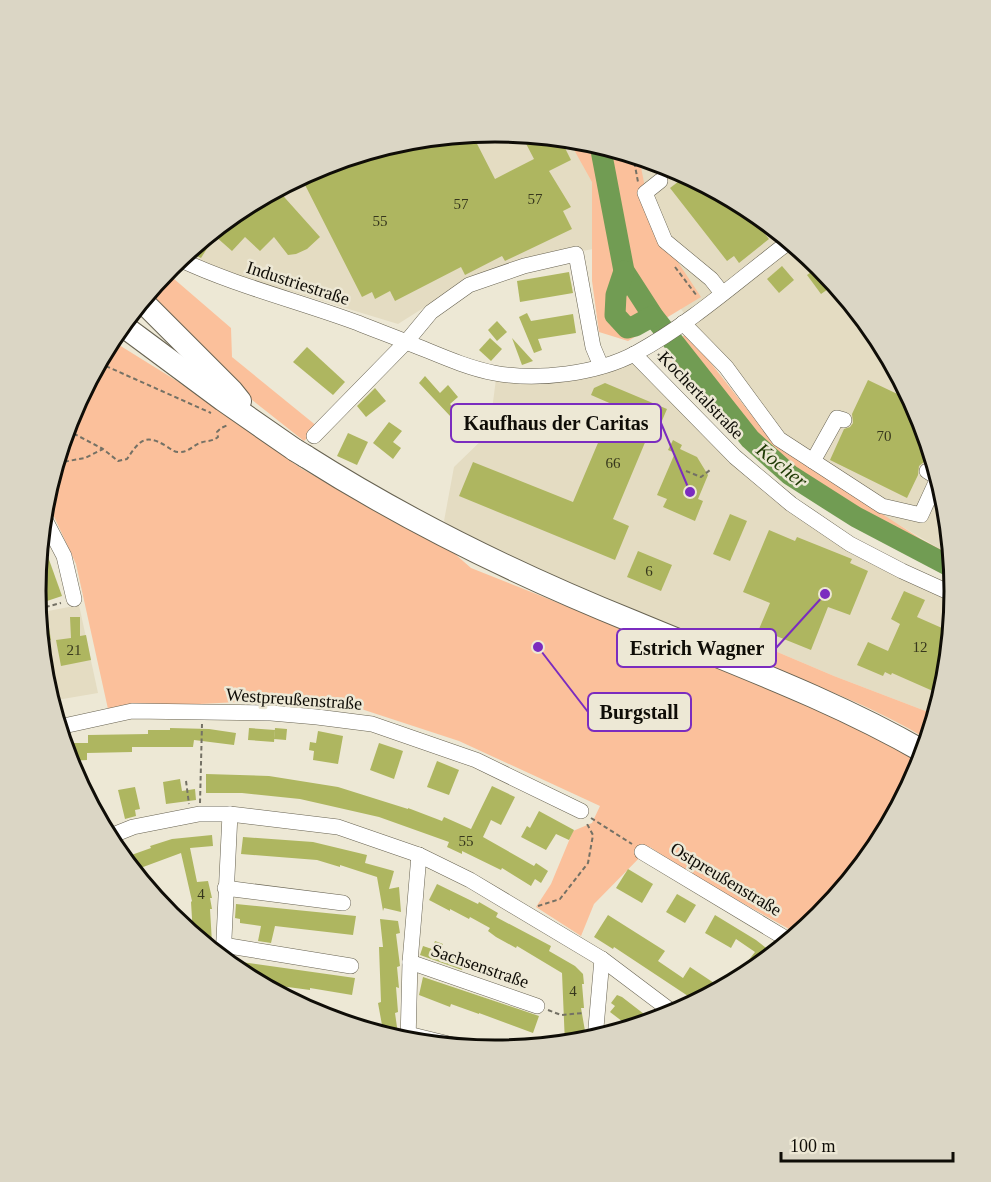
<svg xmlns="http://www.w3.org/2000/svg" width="991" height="1182" viewBox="0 0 991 1182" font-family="Georgia,serif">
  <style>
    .built { fill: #e4dcc2 }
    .green { fill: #fbc09b }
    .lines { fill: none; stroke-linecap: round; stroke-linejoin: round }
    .river { stroke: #719c53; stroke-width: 21 }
    .building { fill: #aeb660 }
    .minor-casing { stroke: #676251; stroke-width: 16 }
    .highway-casing { stroke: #676251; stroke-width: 24 }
    .path { stroke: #747165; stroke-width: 2; stroke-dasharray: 4.5 3; stroke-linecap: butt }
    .minor { stroke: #fff; stroke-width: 15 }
    .highway { stroke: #fff; stroke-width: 22 }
    .highway-bridge-casing { stroke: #676251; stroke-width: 24; stroke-linecap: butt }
    .highway-bridge { stroke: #fff; stroke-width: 22 }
    .labels { text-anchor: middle; stroke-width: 5; stroke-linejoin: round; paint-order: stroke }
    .number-label { font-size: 15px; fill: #37371d }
    .street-label { font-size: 18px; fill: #0f0d07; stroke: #ede8d5 }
    .water-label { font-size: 20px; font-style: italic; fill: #1d3903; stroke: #ede8d5 }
    .rim { fill: none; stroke: #0f0d07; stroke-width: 3 }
    .leader { fill: none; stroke: #7b2cbf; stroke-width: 2 }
    .callout-dot { fill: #7b2cbf; stroke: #ede8d5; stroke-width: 2 }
    .callout { fill: #ede8d5; stroke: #7b2cbf; stroke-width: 2 }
    .callout-label { font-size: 20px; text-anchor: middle; font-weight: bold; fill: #0f0d07 }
  </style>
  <rect width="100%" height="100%" fill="#ede8d5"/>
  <!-- built -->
  <g class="built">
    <polygon points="496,132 585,140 672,167 751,209 821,266 878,336 920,415 946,502 952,556 884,516 780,449 640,251 593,249 519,263 466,281 398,324 220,270 185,254 241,209 320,166 406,140"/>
    <polygon points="633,360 787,507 954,601 946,681 936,715 834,676 744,638 737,655 608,601 451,529 444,521 454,467 489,433 496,379"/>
    <polygon points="79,605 98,693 51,701 45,680 38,613"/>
  </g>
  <!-- green -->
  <g class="green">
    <polygon points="568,139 585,140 639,157 652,223 701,297 628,341 599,332 592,281 592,182"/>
    <polygon points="166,272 231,328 232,357 318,427 304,441 247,396 146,296"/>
    <polygon points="685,335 689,335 775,445 921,539 951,555 954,578 907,554 805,496 744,447 664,354 665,348"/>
    <polygon points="111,340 185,386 302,469 447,547 471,568 832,712 922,760 877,847 820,916 798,934 687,872 650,847 594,904 581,936 536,907 551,884 573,831 592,823 600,806 459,741 349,705 277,700 108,709 76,564 50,508 45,505 71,415"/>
    <path d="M744 638 834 676 936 715 928 740C869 703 802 681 737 655Z"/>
  </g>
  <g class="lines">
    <!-- river -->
    <g class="river">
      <polyline points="600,145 624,271 653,316 750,439 790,475 856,517 953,568"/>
      <polyline points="624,271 616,295 615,315 627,328 635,326 653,316"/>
    </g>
  </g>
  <!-- building -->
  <g class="building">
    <polygon points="472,134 495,179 534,159 521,134 560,138 571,160 549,171 571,207 563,211 572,229 505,261 502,256 465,275 461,267 395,301 390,291 375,299 372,292 362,297 301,177 320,166 406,140"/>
    <polygon points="687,175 741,204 769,239 739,263 734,256 727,261 670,188"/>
    <polygon points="277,189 320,237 307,249 296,254 288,255 274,237 260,251 245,237 232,251 215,236 201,258 188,252 241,209"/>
    <polygon points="782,266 794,280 779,293 767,279"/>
    <polygon points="820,266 834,285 821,294 807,275"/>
    <polygon points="569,272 573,293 520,302 517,281"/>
    <polygon points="527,313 531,321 573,314 576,333 538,339 542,350 534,353 519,317"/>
    <polygon points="497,321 507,332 497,341 488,330"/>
    <polygon points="490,338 502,349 491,361 479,350"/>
    <polygon points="512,338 533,361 522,365"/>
    <polygon points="307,347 345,382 333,395 293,362"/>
    <polygon points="425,376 440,393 448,385 458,397 450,404 457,412 451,417 419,383"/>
    <polygon points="868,380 912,401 920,415 930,449 924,462 919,466 918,475 907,498 830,460 844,429 850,427 853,423 852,414"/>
    <polygon points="605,383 667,409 661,423 654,421 613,519 629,526 615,560 459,496 473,462 573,502 614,405 591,395 594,388"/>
    <polygon points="375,388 386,401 366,417 357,406"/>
    <polygon points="389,422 402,431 393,442 401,448 393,459 373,443"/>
    <polygon points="348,433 368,442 357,465 337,456"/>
    <polygon points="673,440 682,445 680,449 697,457 708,475 698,499 703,501 695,521 663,507 667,499 657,495 675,453 668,450"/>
    <polygon points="730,514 747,521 730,561 713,554"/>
    <polygon points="769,530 795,541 797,537 852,559 850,563 868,571 850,615 828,607 811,650 759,629 770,603 743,592"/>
    <polygon points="638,551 672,565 661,591 627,577"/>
    <polygon points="47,554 62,596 44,602 37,577 39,557"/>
    <polygon points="904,591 925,600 917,617 951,632 946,681 942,695 892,673 891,675 885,672 883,676 857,665 868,642 888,651 900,624 891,619"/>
    <polygon points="47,615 51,640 41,642 39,616"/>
    <polygon points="70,617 80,617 80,636 86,635 91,660 61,666 56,640 71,638"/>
    <polygon points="170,728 209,729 236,733 234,745 194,740 193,747 132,747 132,752 87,753 87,760 69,761 64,743 88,743 88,735 148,734 148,730 170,730"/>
    <polygon points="249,728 275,730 274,742 248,740"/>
    <polygon points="275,728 287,729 286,740 274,739"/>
    <polygon points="318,731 343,736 338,764 313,760 314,751 309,750 310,742 316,743"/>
    <polygon points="379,743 403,751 394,779 370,770"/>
    <polygon points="437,761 459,770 449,795 427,787"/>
    <polygon points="206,774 269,776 338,787 408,809 408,808 442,821 444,817 471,829 492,786 515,797 501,825 491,820 483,837 534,866 536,863 548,871 541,883 535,879 531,886 502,868 501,870 462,851 462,854 447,847 449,842 379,817 300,799 242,793 206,793"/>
    <polygon points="180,779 182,791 195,789 196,800 166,804 163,782"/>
    <polygon points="135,787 140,809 135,810 136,816 125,819 118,790"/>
    <polygon points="539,811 574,830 569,840 556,834 546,850 521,837 527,826 530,828"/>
    <polygon points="212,835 213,846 190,848 197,882 208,881 212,898 210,898 212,909 210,909 212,943 205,944 193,935 191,902 192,901 181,853 135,870 133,870 123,858 151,848 150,846 172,839"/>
    <polygon points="243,837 313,842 367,855 365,863 394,871 389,889 399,887 401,912 384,908 383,911 377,877 340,865 340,867 317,860 241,854"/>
    <polygon points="628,869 653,884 642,903 616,888"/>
    <polygon points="437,884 478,904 479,902 498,913 496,917 551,946 549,951 575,966 583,974 584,984 582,984 584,1008 581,1008 585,1031 582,1031 584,1042 565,1044 562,973 517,946 516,948 496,937 488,931 490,928 470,917 469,919 450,909 450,911 429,900"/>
    <polygon points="677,894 696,905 685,923 666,912"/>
    <polygon points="236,904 356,916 353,935 275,926 271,943 258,941 261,926 240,923 240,919 235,918"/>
    <polygon points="608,915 665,951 658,961 683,978 690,967 717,985 711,994 692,1004 686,1000 688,996 614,947 613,949 594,937"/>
    <polygon points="715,915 756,940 774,954 752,972 744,966 755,952 736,939 731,948 705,933"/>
    <polygon points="380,919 398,921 400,933 396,934 400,966 397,967 399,988 396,987 398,1012 395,1013 398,1034 396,1035 396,1039 378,1033 377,1026 382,1025 378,1003 381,1002 379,947 383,947"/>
    <polygon points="435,941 443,944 440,952 465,960 462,970 420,955 423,946 432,949"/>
    <polygon points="241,962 355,978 352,995 310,988 310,990 258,983 239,972"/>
    <polygon points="423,977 539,1016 533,1033 479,1013 479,1014 451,1004 450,1007 419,995"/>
    <polygon points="617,995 622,997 653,1021 631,1028 610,1012 615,1006 611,1003"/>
  </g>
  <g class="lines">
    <!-- minor casing -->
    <g class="minor-casing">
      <g id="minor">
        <polyline points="660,181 645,193 665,241 711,279 722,293"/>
        <path d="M179 259C236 286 299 301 358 323 375 330 392 336 409 343 437 354 464 367 494 373 537 381 597 374 636 353 690 324 741 278 790 241"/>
        <polyline points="683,323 726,367 779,439 882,506 921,515 938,478 927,471"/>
        <polyline points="634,354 735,457 791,504 850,544 902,571 955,595"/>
        <polyline points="314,436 407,341 431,312 469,285 524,266 576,254 593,347 601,366"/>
        <polyline points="813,461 837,418 844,420"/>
        <polyline points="43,516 64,556 74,599"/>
        <polyline points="59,727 132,711 271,713 317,717 372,724 476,760 581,811"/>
        <polyline points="108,837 133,827 199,814 230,814 338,827 419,855 470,880 602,959 675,1014"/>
        <polyline points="642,852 790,941"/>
        <polyline points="225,888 343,903"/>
        <polyline points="223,945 351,966"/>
        <polyline points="223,959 230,814"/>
        <polyline points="410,962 537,1006"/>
        <polyline points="408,1034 461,1047"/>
        <polyline points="595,1039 602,959"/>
        <polyline points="408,1042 410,962 419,855"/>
      </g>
    </g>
    <!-- highway casing -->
    <g class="highway-casing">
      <g id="highway">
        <polyline points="142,301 232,391 240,401"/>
        <polyline points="122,325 223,400 295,450"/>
        <path d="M305 456C409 522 520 576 634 622 732 663 832 699 924 752"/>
      </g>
    </g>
    <!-- path -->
    <g class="path">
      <polyline points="633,155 638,182"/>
      <polyline points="675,267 697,296"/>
      <polyline points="658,354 692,393"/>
      <polyline points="99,363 211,413"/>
      <polyline points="67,430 103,449"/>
      <path d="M57 463 85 458 103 449 118 461 127 459C139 441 145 433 166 446 170 448 173 452 178 452 188 453 192 446 200 443 207 440 212 442 218 437L217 432 221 428 228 425"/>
      <polyline points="686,471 701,477 710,470"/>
      <polyline points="38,609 61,603"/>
      <polyline points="186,781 189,804"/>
      <polyline points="200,803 202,724"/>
      <polyline points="591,818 632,844"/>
      <polyline points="538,906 560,899 588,863 593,835 586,822"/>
      <polyline points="548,1010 561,1015 584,1013"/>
    </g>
    <!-- minor -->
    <use href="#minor" class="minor"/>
    <!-- highway -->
    <use href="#highway" class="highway"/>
    <!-- highway-bridge casing -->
    <g class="highway-bridge-casing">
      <polyline id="highway-bridge" points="295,450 305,456"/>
    </g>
    <!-- highway-bridge -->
    <use href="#highway-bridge" class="highway-bridge"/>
  </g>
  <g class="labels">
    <!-- number labels -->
    <g class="number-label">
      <text x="535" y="204">57</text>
      <text x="461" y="209">57</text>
      <text x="380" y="226">55</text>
      <text x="884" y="441">70</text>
      <text x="613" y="468">66</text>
      <text x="649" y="576">6</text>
      <text x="920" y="652">12</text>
      <text x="74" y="655">21</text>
      <text x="466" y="846">55</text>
      <text x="201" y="899">4</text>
      <text x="573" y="996">4</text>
    </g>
    <!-- street labels -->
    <g class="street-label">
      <text transform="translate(298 283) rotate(18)" y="6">Industriestraße</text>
      <text transform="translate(701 395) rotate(46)" y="6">Kochertalstraße</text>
      <text transform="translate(294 699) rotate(4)" y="6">Westpreußenstraße</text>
      <text transform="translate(726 879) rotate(31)" y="6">Ostpreußenstraße</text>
      <text transform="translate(480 966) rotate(19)" y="6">Sachsenstraße</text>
    </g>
    <!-- water labels -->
    <g class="water-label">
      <text transform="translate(782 465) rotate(39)" y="7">Kocher</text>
    </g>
  </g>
  <!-- crop -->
  <path d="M0 0H991V1182H0ZM46 591a449 449 0 1 1 898 0a449 449 0 1 1-898 0Z" fill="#dbd6c5" fill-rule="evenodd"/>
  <path class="rim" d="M46 591a449 449 0 1 1 898 0a449 449 0 1 1-898 0Z"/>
  <!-- callouts -->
  <path class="leader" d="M690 492L661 423M825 594L776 648M538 647L588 712"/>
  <g class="callout-dot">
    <circle cx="690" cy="492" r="6"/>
    <circle cx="825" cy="594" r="6"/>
    <circle cx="538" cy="647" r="6"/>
  </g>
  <g class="callout">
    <rect x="451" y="404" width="210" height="38" rx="6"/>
    <rect x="617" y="629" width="159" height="38" rx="6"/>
    <rect x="588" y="693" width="103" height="38" rx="6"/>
  </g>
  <g class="callout-label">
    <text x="556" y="430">Kaufhaus der Caritas</text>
    <text x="697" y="655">Estrich Wagner</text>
    <text x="639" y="719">Burgstall</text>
  </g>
  <!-- scale -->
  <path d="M781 1152v9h172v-9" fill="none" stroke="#0f0d07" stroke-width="3"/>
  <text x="790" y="1152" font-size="18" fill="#0f0d07" stroke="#ede8d5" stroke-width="4.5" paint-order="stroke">100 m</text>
</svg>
